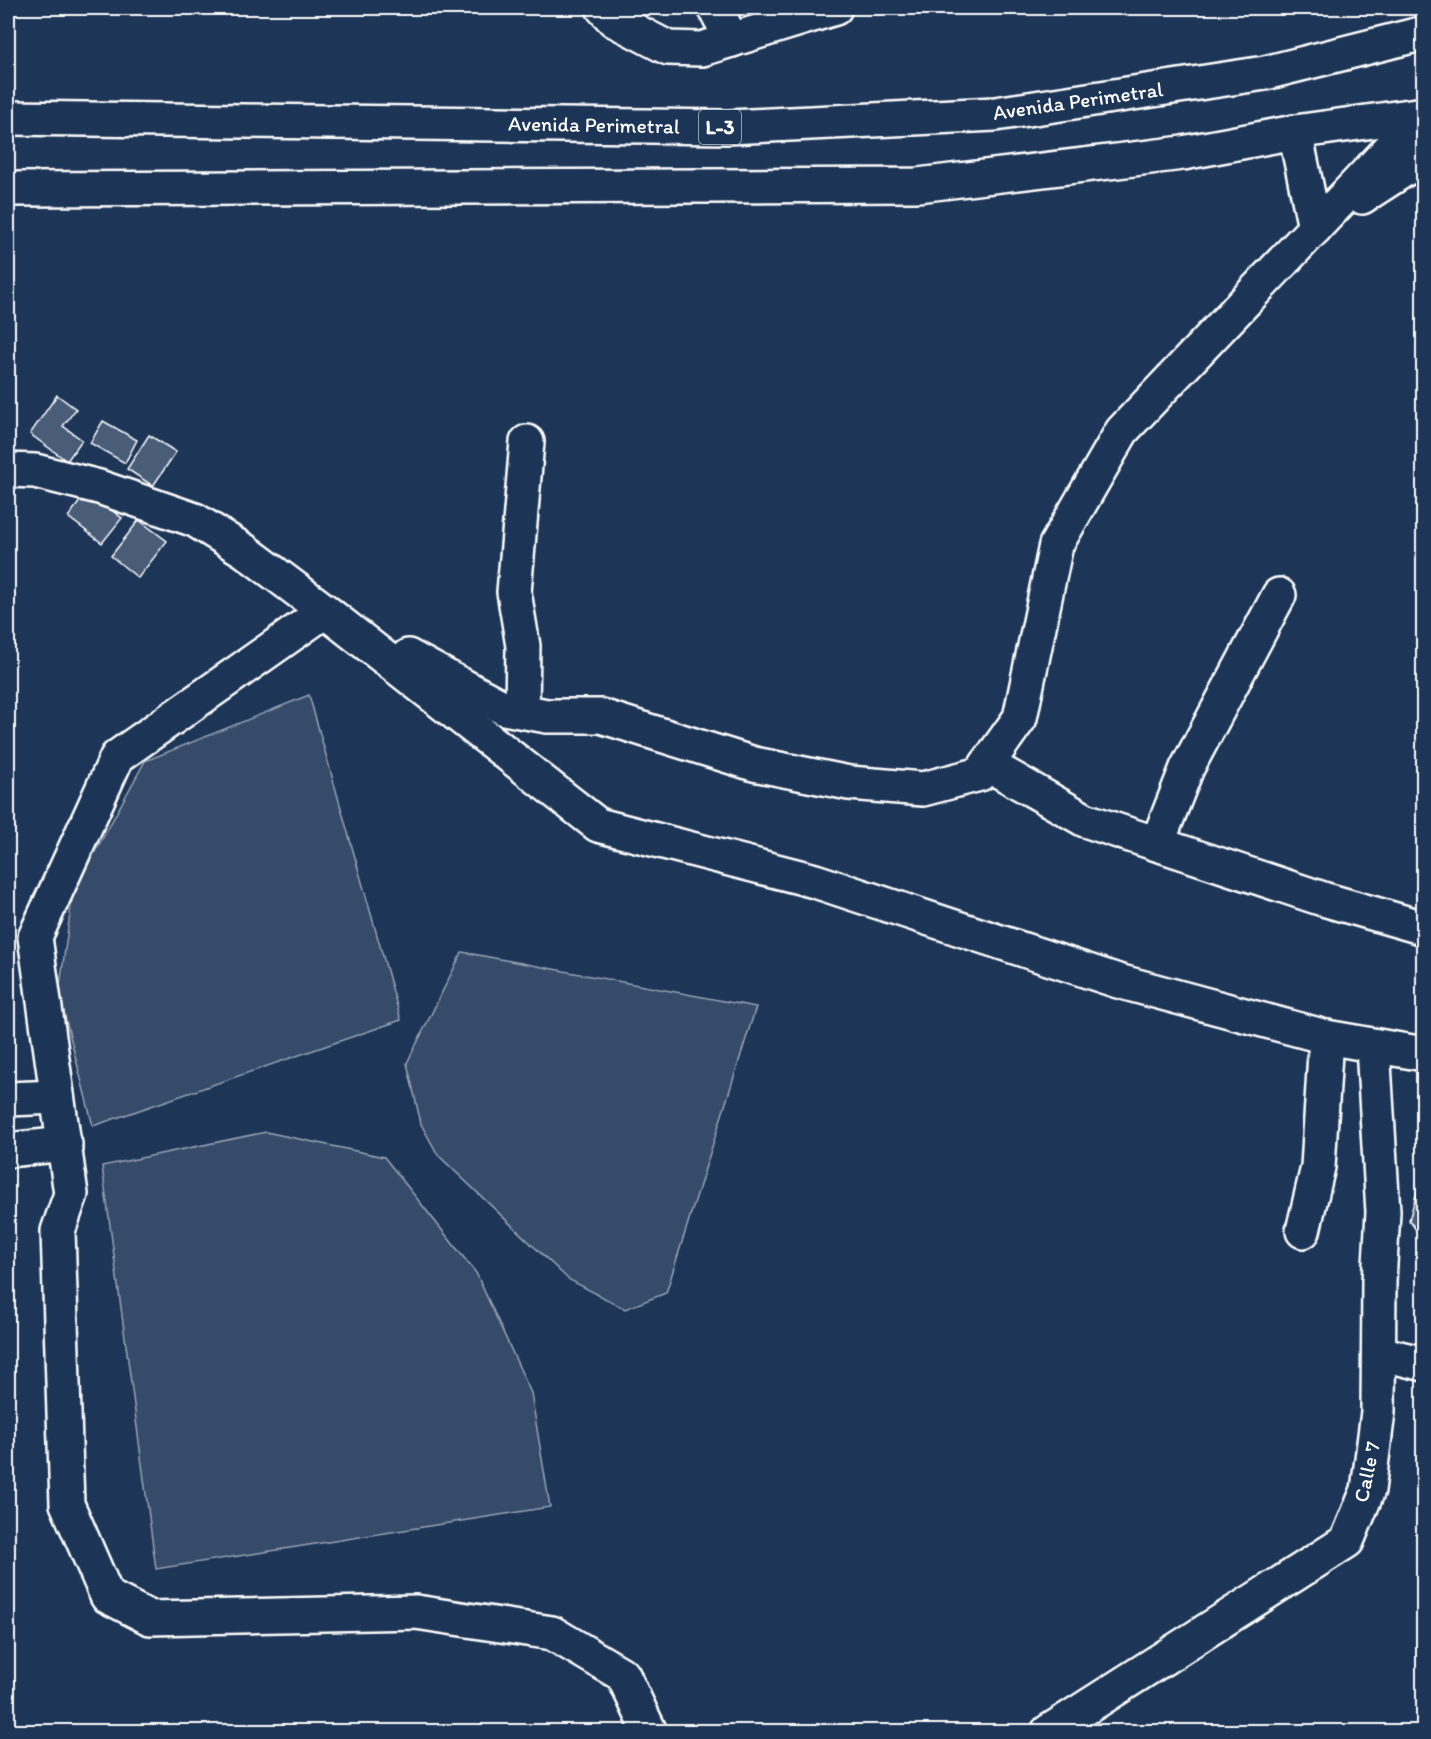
<svg xmlns="http://www.w3.org/2000/svg" width="1431" height="1739" viewBox="0 0 1431 1739" font-family="Itim,sans-serif">
  <style>
    .green { fill: #364b69; stroke: #9aa5b4; stroke-width: 1.5 }
    .building { fill: #4a5d79; stroke: #fff; stroke-width: 1.5 }
    .lines { fill: none; stroke-linecap: round; stroke-linejoin: round }
    .minor-casing { stroke: #fff; stroke-width: 38 }
    .highway-casing { stroke: #fff; stroke-width: 38 }
    .minor { stroke: #1d3557; stroke-width: 33 }
    .highway { stroke: #1d3557; stroke-width: 33 }
    .labels { text-anchor: middle; stroke-width: 4.5; stroke-linejoin: round; paint-order: stroke }
    .shield { fill: #1d3557; stroke: #bbc2cd; stroke-width: 1.5 }
    .shield-label { font-size: 20px; font-weight: bold; fill: #fff }
    .street-label { font-size: 21px; fill: #fff; stroke: #1d3557 }
  </style>
  <rect width="100%" height="100%" fill="#1d3557"/>
  <filter id="ink" filterUnits="userSpaceOnUse"><feTurbulence type="fractalNoise" baseFrequency=".0167" numOctaves="2"/><feDisplacementMap in="SourceGraphic" scale="12" xChannelSelector="R" yChannelSelector="G"/><feConvolveMatrix kernelMatrix="1 2 1 2 8 2 1 2 1" color-interpolation-filters="sRGB"/></filter>
  <g filter="url(#ink)">
    <!-- green -->
    <g class="green">
      <polygon points="309,695 401,1020 93,1126 59,993 73,892 145,761"/>
      <polygon points="462,952 756,1007 666,1293 625,1309 568,1279 438,1155 421,1124 407,1063"/>
      <polygon points="266,1132 384,1157 476,1273 531,1393 550,1507 156,1569 102,1166"/>
    </g>
    <!-- building -->
    <g class="building">
      <polygon points="57,395 76,409 63,426 82,440 67,461 30,434"/>
      <polygon points="103,421 137,440 125,463 90,443"/>
      <polygon points="149,435 176,452 153,486 127,469"/>
      <polygon points="87,492 122,518 102,543 68,517"/>
      <polygon points="139,520 167,541 138,578 111,556"/>
      <polygon points="1424,1167 1424,1241 1409,1220"/>
    </g>
    <g class="lines">
      <!-- minor casing -->
      <g class="minor-casing">
        <g id="minor">
          <polyline points="603,8 614,20 668,48 702,49 835,8"/>
          <polyline points="715,8 732,40"/>
          <polyline points="1295,132 1315,228"/>
          <polyline points="1362,197 1424,157"/>
          <polyline points="8,470 35,471 99,487 195,520 245,551 325,611 598,825 815,881 1118,981 1326,1037 1424,1054"/>
          <polyline points="325,611 117,757 35,937 71,1194 58,1231 67,1504 107,1596 150,1618 416,1612 552,1633 623,1675 650,1732"/>
          <polyline points="408,656 504,708 547,716 601,716 754,764 849,783 923,789 980,774 1020,718 1056,545 1122,431 1422,115"/>
          <polyline points="522,711 523,646 514,592 527,442"/>
          <polyline points="987,764 1085,820 1323,899 1424,928"/>
          <polyline points="1157,844 1187,768 1279,595"/>
          <polyline points="8,1099 57,1097"/>
          <polyline points="8,1150 65,1144"/>
          <polyline points="1303,1231 1318,1167 1326,1037"/>
          <polyline points="1379,1353 1424,1364"/>
          <polyline points="1048,1732 1347,1541 1368,1490 1378,1412 1379,1282 1383,1212 1373,1047"/>
        </g>
      </g>
      <!-- highway casing -->
      <g class="highway-casing">
        <g id="highway">
          <polyline points="8,118 728,127 995,114 1265,73 1424,33"/>
          <polyline points="8,189 918,185 1183,153 1295,132 1424,114"/>
        </g>
      </g>
      <!-- minor -->
      <use href="#minor" class="minor"/>
      <!-- highway -->
      <use href="#highway" class="highway"/>
    </g>
  </g>
  <g class="labels">
    <!-- shield labels -->
    <rect class="shield" x="699" y="110" width="42" height="34" rx="4.5"/>
    <g class="shield-label">
      <text x="720" y="134">L-3</text>
    </g>
    <!-- street labels -->
    <g class="street-label">
      <text transform="translate(1078 101) rotate(-8)" y="7">Avenida Perimetral</text>
      <text transform="translate(594 125) rotate(1)" y="7">Avenida Perimetral</text>
      <text transform="translate(1367 1472) rotate(-78)" y="7">Calle 7</text>
    </g>
  </g>
  <!-- margin -->
  <rect width="1431" height="1739" fill="none" stroke="#1d3557" stroke-width="30"/>
  <rect x="15" y="15" width="1401" height="1709" fill="none" stroke="#fff" stroke-width="2" filter="url(#ink)"/>
</svg>
